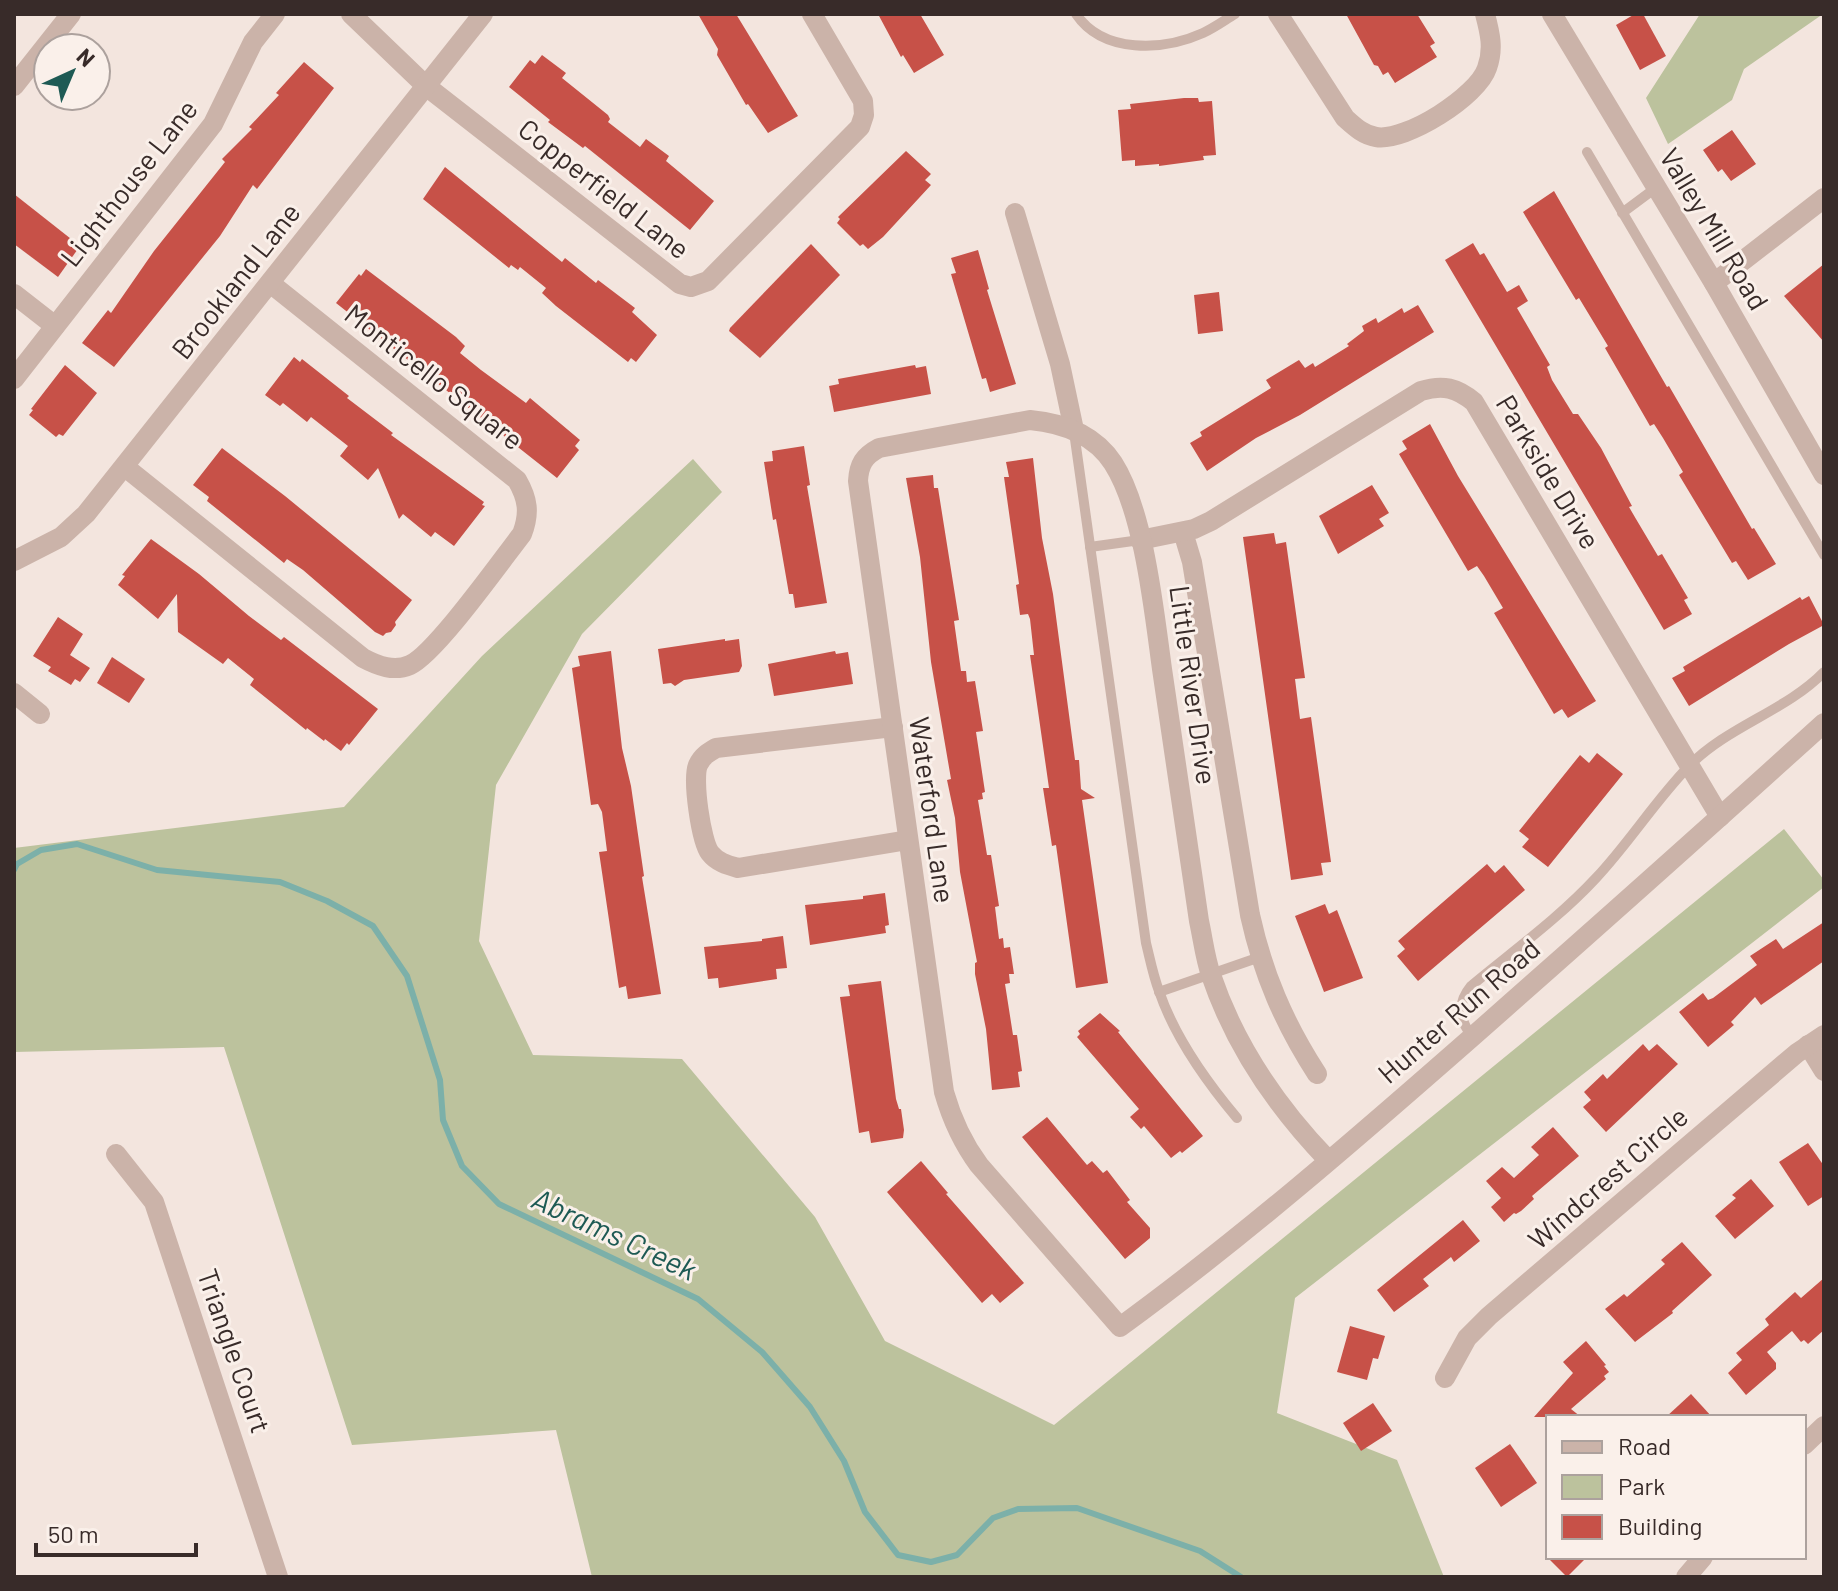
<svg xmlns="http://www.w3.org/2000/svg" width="1838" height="1591" viewBox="0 0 1838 1591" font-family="Barlow,sans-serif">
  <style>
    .green { fill: #bcc29d }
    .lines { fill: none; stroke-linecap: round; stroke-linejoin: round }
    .stream { stroke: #7cb0a9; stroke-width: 6 }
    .building { fill: #c75148 }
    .service { stroke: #cbb3a9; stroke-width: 10 }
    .minor { stroke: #cbb3a9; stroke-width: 20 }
    .tertiary { stroke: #cbb3a9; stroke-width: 20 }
    .labels { text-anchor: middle; stroke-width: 6; stroke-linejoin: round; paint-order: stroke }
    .street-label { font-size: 28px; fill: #382b29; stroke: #faf0ea }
    .water-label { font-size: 30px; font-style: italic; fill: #1e5a54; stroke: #faf0ea }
  </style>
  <rect width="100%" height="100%" fill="#f3e5de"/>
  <!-- green -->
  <g class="green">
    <polygon points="1700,14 1823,14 1744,69 1732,100 1668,144 1646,98"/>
    <polygon points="693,459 722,492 582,634 496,785 479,941 533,1055 682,1059 815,1217 885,1341 1054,1425 1784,829 1824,880 1824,887 1295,1298 1277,1413 1397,1460 1444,1577 592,1577 556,1430 352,1445 224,1047 14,1052 14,848 344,807 482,656"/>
  </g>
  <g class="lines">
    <!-- stream -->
    <polyline class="stream" points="14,870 17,864 41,850 77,844 157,870 280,882 327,901 373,926 407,976 440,1080 443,1120 462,1166 499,1204 698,1299 762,1352 810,1407 844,1461 865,1512 898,1555 931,1562 957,1555 993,1518 1018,1509 1077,1508 1200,1551 1241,1577"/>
  </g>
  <!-- building -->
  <g class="building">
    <polygon points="698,14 736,14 798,116 768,133 748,104 746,105 717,55 718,49"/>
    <polygon points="878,14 920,14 944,55 914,73 903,55 901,57"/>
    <polygon points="1346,14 1417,14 1435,43 1430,46 1437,57 1395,83 1388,72 1383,75 1378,66 1374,65"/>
    <polygon points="1635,14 1643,14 1666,56 1640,70 1616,25"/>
    <polygon points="542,55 566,73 562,78 608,115 610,119 608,122 640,147 646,139 669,156 666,161 714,201 690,230 585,146 583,148 548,122 550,120 509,87 530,60 535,64"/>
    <polygon points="304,62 334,88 257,189 253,185 220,236 114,367 82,343 108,310 111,313 154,251 225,162 222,159 252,129 249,127 279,95 276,93"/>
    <polygon points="1184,98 1198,98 1199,102 1212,101 1216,155 1203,156 1204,160 1159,166 1159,164 1135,166 1135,160 1122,161 1118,110 1131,109 1130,104"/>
    <polygon points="1732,130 1756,164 1731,181 1722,169 1718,172 1703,150"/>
    <polygon points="906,151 931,174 925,180 931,185 883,237 868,249 863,244 860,246 837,223 840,219 838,217"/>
    <polygon points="445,167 562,262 565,258 596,283 598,280 635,308 632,312 657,335 636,362 631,358 628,362 556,306 542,293 546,288 520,267 518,270 511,265 509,268 423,199"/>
    <polygon points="1554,191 1667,387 1669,386 1752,529 1754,528 1776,564 1748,580 1736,561 1732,563 1679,475 1683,472 1663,438 1654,424 1650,426 1646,419 1605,348 1608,346 1579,298 1576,300 1523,212"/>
    <polygon points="14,194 80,246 58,277 14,244"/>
    <polygon points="1473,243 1480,255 1484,253 1507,292 1519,285 1528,301 1517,308 1550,365 1547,367 1552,380 1573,414 1578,414 1601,448 1632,506 1629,507 1636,519 1658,556 1662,554 1688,598 1684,600 1692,614 1664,630 1445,260"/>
    <polygon points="811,244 840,275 760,358 729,331 730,328"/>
    <polygon points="978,250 989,289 987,290 1016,384 990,392 986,378 982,379 951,274 956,273 951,258"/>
    <polygon points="1824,264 1824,342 1784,296"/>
    <polygon points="366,269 456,337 465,346 460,353 481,370 526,403 530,398 580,440 575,446 579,450 557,478 336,303 359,274 361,276"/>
    <polygon points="1219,292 1223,331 1198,334 1194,295"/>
    <polygon points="1418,305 1434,332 1300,415 1256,438 1207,471 1190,443 1202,436 1200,432 1271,388 1266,380 1299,360 1305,368 1313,363 1315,367 1349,346 1347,344 1364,331 1362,326 1376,318 1378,323 1402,308 1404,313"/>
    <polygon points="294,357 300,362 302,359 349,396 347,398 393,433 391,435 484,502 482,505 485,506 454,546 435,532 431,537 403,514 399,519 378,468 368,480 340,456 348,446 311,417 307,422 283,403 280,406 265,395"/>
    <polygon points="65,365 97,393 63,436 59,434 56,437 29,415 33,410 31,409"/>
    <polygon points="915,365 916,368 926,366 931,394 834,412 829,386 839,384 838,379"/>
    <polygon points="1430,424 1458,476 1596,701 1568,718 1562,709 1554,714 1494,613 1503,608 1484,576 1477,566 1468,571 1399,454 1407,449 1402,441"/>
    <polygon points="804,446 810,485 807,486 827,603 795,608 793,594 789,594 776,519 773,520 764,462 773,461 772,451"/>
    <polygon points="222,448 285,496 412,600 395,622 396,625 391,632 386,633 383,636 375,632 303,570 287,559 284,563 207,501 209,497 193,485"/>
    <polygon points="1033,458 1042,538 1053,594 1075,760 1079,760 1081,789 1095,798 1082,800 1108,983 1076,988 1056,845 1052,846 1043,788 1049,788 1030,655 1034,655 1030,619 1028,614 1020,615 1016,585 1019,584 1004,477 1009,477 1006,462"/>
    <polygon points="933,475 934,488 938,488 959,620 954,621 961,671 966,671 967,682 975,681 983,731 976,732 985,792 982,793 983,799 978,800 987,855 991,855 999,906 995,907 999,939 1003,938 1004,948 1010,947 1014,974 1009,974 1010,983 1005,984 1013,1035 1017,1035 1022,1071 1018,1072 1020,1087 992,1090 986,1029 975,974 975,963 977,962 960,872 955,818 947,780 951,779 931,662 920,557 906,478"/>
    <polygon points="1372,485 1389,513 1379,519 1384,526 1338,554 1319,516"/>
    <polygon points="1274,533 1276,544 1286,542 1305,678 1295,679 1300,719 1311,717 1331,862 1321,863 1323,875 1291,880 1243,537"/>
    <polygon points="151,539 199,574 249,616 281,640 284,637 378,709 349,745 347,743 341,751 325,739 324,741 307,728 306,730 250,685 254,679 228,658 223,664 178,632 177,594 158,619 118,585 125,576 122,575"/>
    <polygon points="1809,596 1824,625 1789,644 1689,706 1672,678 1685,671 1683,667 1800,597 1802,600"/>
    <polygon points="58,617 83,634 70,655 90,668 80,682 75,679 71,685 48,671 51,667 33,656"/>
    <polygon points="725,639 725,641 739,639 742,666 739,672 684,680 675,686 671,683 663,684 658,649"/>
    <polygon points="611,651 622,748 631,786 644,876 642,877 661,994 628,999 626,986 619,988 599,852 607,851 602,812 598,804 591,805 572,668 580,666 578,656"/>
    <polygon points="835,651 836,654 848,652 853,684 774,696 768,664"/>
    <polygon points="112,657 145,679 129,703 97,683"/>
    <polygon points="1597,753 1623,774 1548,867 1522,847 1529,839 1519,831 1580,755 1589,763"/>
    <polygon points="1487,864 1495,873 1504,865 1525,890 1418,981 1397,956 1405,949 1398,941"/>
    <polygon points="885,893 889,925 885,926 886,933 810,945 805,905 863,899 863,896"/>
    <polygon points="1325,904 1329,914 1337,910 1363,978 1324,992 1295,916"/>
    <polygon points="1824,922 1824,961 1761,1005 1755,997 1731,1022 1734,1025 1708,1047 1679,1012 1703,993 1708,1000 1713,998 1757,965 1750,956 1776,939 1783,949"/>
    <polygon points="783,936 787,968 776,969 777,979 719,988 718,978 708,979 704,947 762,941 762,939"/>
    <polygon points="881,981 896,1099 899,1109 901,1109 904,1130 903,1138 871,1143 869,1131 859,1133 840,997 850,996 848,985"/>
    <polygon points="1100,1013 1120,1031 1118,1032 1203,1136 1182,1153 1180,1151 1171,1158 1144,1126 1141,1129 1130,1117 1139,1109 1077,1037 1080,1034 1078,1031"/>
    <polygon points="1643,1044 1649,1051 1657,1044 1678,1064 1606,1132 1583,1107 1591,1100 1584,1092 1603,1074 1607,1079"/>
    <polygon points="1047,1117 1087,1165 1092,1161 1103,1173 1107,1170 1130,1200 1127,1202 1150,1228 1150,1238 1125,1259 1022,1137"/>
    <polygon points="1553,1127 1579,1156 1532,1196 1534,1199 1521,1211 1516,1214 1514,1213 1504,1222 1491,1207 1501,1198 1486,1181 1502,1167 1514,1178 1539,1155 1531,1147"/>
    <polygon points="1808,1143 1824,1166 1824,1196 1808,1206 1779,1162"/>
    <polygon points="921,1161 948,1193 946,1194 1024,1283 1000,1303 992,1294 982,1303 887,1192"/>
    <polygon points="1751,1179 1774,1206 1735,1239 1715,1216 1736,1198 1732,1195"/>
    <polygon points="1463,1220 1480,1241 1454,1262 1451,1257 1423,1279 1429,1286 1394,1312 1377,1290"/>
    <polygon points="1682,1242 1712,1275 1672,1311 1673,1313 1635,1342 1605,1309 1624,1294 1627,1297 1665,1264 1661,1260"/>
    <polygon points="1824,1278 1824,1330 1808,1344 1804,1340 1801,1342 1792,1331 1767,1352 1776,1363 1776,1369 1746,1395 1728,1373 1742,1360 1736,1353 1769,1325 1765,1319 1795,1292 1801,1298"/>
    <polygon points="1350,1326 1385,1336 1378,1359 1373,1358 1367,1380 1337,1372"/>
    <polygon points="1586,1341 1606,1365 1604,1366 1609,1372 1604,1376 1606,1379 1571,1409 1581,1417 1534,1417 1573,1373 1563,1362"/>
    <polygon points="1691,1394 1712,1417 1666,1417"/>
    <polygon points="1373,1403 1392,1431 1361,1451 1343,1423"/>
    <polygon points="1510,1444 1537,1483 1501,1507 1475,1468"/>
    <polygon points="1547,1557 1587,1557 1567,1577"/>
  </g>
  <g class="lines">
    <!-- service -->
    <g class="service">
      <path d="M1076 14C1103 54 1163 51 1203 33 1214 28 1225 20 1235 14"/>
      <polyline points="1587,152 1824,555"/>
      <polyline points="1622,213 1657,187"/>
      <path d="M1074 432 1146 943C1150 959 1153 975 1159 991 1175 1038 1205 1080 1237 1118"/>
      <polyline points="1090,547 1140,540"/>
      <polyline points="1159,992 1260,957"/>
      <path d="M1472 1036C1459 1020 1457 1003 1471 986 1513 951 1559 918 1596 878 1629 843 1655 801 1689 766 1728 726 1786 711 1824 672"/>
    </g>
    <!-- minor -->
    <g class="minor">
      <polyline points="351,14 426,86 680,284 691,287 708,281 860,127 864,115 863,101 812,14"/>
      <path d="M1278 14 1345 118C1354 126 1363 135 1376 137 1406 142 1478 96 1487 68 1494 49 1490 33 1485 14"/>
      <polyline points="14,86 71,14"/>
      <polyline points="1015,213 1060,364 1074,430"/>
      <polyline points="1714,283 1824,198"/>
      <polyline points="14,294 55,326"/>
      <polyline points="14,379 213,124 253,42 275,14"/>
      <path d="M125 467 363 658C378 666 394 672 410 665 435 654 501 561 522 534 530 513 528 499 517 480L270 283"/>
      <path d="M1183 532 1192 562 1250 915C1263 974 1284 1023 1317 1074"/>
      <path d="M1140 540 1194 529 1211 521 1421 391C1443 384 1457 388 1474 402L1720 817"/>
      <polyline points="14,561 61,537 86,514 483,14"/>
      <polyline points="14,693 40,714"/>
      <path d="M893 727 716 748C709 752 702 756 698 765 692 779 701 841 710 853 717 862 727 865 738 868L908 840"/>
      <polyline points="1808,1045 1824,1071"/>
      <polyline points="116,1154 154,1202 278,1577"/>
      <path d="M1328 1160C1277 1107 1235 1046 1211 975 1205 958 1203 939 1199 921 1187 837 1174 753 1162 669 1154 611 1144 511 1113 463 1094 434 1062 423 1030 420L879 448C864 456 859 464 858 481L944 1092C952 1120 962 1142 979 1165L1120 1327C1242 1238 1357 1138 1471 1038 1589 934 1707 829 1824 723"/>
      <polyline points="1445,1378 1467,1338 1489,1316 1797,1053 1824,1035"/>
      <polyline points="1804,1445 1824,1426"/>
      <polyline points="1686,1577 1703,1557"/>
    </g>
    <!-- tertiary -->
    <polyline class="tertiary" points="1552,14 1714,283 1824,475"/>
  </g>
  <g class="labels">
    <!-- street labels -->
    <g class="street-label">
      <text transform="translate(129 183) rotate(-52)" y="10">Lighthouse Lane</text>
      <text transform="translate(604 189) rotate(38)" y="10">Copperfield Lane</text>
      <text transform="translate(1714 229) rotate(59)" y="10">Valley Mill Road</text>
      <text transform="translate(236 281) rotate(-52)" y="10">Brookland Lane</text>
      <text transform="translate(434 377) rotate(38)" y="10">Monticello Square</text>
      <text transform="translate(1548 472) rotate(59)" y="10">Parkside Drive</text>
      <text transform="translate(1193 685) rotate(82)" y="10">Little River Drive</text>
      <text transform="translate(932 810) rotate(82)" y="10">Waterford Lane</text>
      <text transform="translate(1459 1011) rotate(-41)" y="10">Hunter Run Road</text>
      <text transform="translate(1608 1178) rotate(-41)" y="10">Windcrest Circle</text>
      <text transform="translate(234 1351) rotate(71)" y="10">Triangle Court</text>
    </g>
    <!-- water labels -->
    <g class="water-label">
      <text transform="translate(614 1235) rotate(25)" y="10">Abrams Creek</text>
    </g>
  </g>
  <!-- border -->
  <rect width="1838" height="1591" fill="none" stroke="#382b29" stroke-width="32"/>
  <!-- legend -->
  <rect x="1546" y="1415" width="260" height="144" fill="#faf0ea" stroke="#aca19d" stroke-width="2"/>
  <rect x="1562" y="1441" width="40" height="12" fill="#cbb3a9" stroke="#aca19d" stroke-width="2"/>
  <text x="1618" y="1455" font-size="24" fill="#382b29">Road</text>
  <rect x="1562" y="1475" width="40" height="24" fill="#bcc29d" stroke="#aca19d" stroke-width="2"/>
  <text x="1618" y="1495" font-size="24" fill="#382b29">Park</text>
  <rect x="1562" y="1515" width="40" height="24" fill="#c75148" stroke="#aca19d" stroke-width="2"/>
  <text x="1618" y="1535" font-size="24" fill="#382b29">Building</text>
  <!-- north arrow -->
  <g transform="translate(72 72) rotate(44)"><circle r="38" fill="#faf0ea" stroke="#aca19d" stroke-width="2"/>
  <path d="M0-6L14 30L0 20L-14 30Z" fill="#1e5a54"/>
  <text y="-12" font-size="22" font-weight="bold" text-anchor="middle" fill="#382b29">N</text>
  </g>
  <!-- scale -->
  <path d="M36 1543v12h160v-12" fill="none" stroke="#382b29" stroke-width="4"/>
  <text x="48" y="1543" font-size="24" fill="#382b29" stroke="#faf0ea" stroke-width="6" paint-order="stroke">50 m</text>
</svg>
